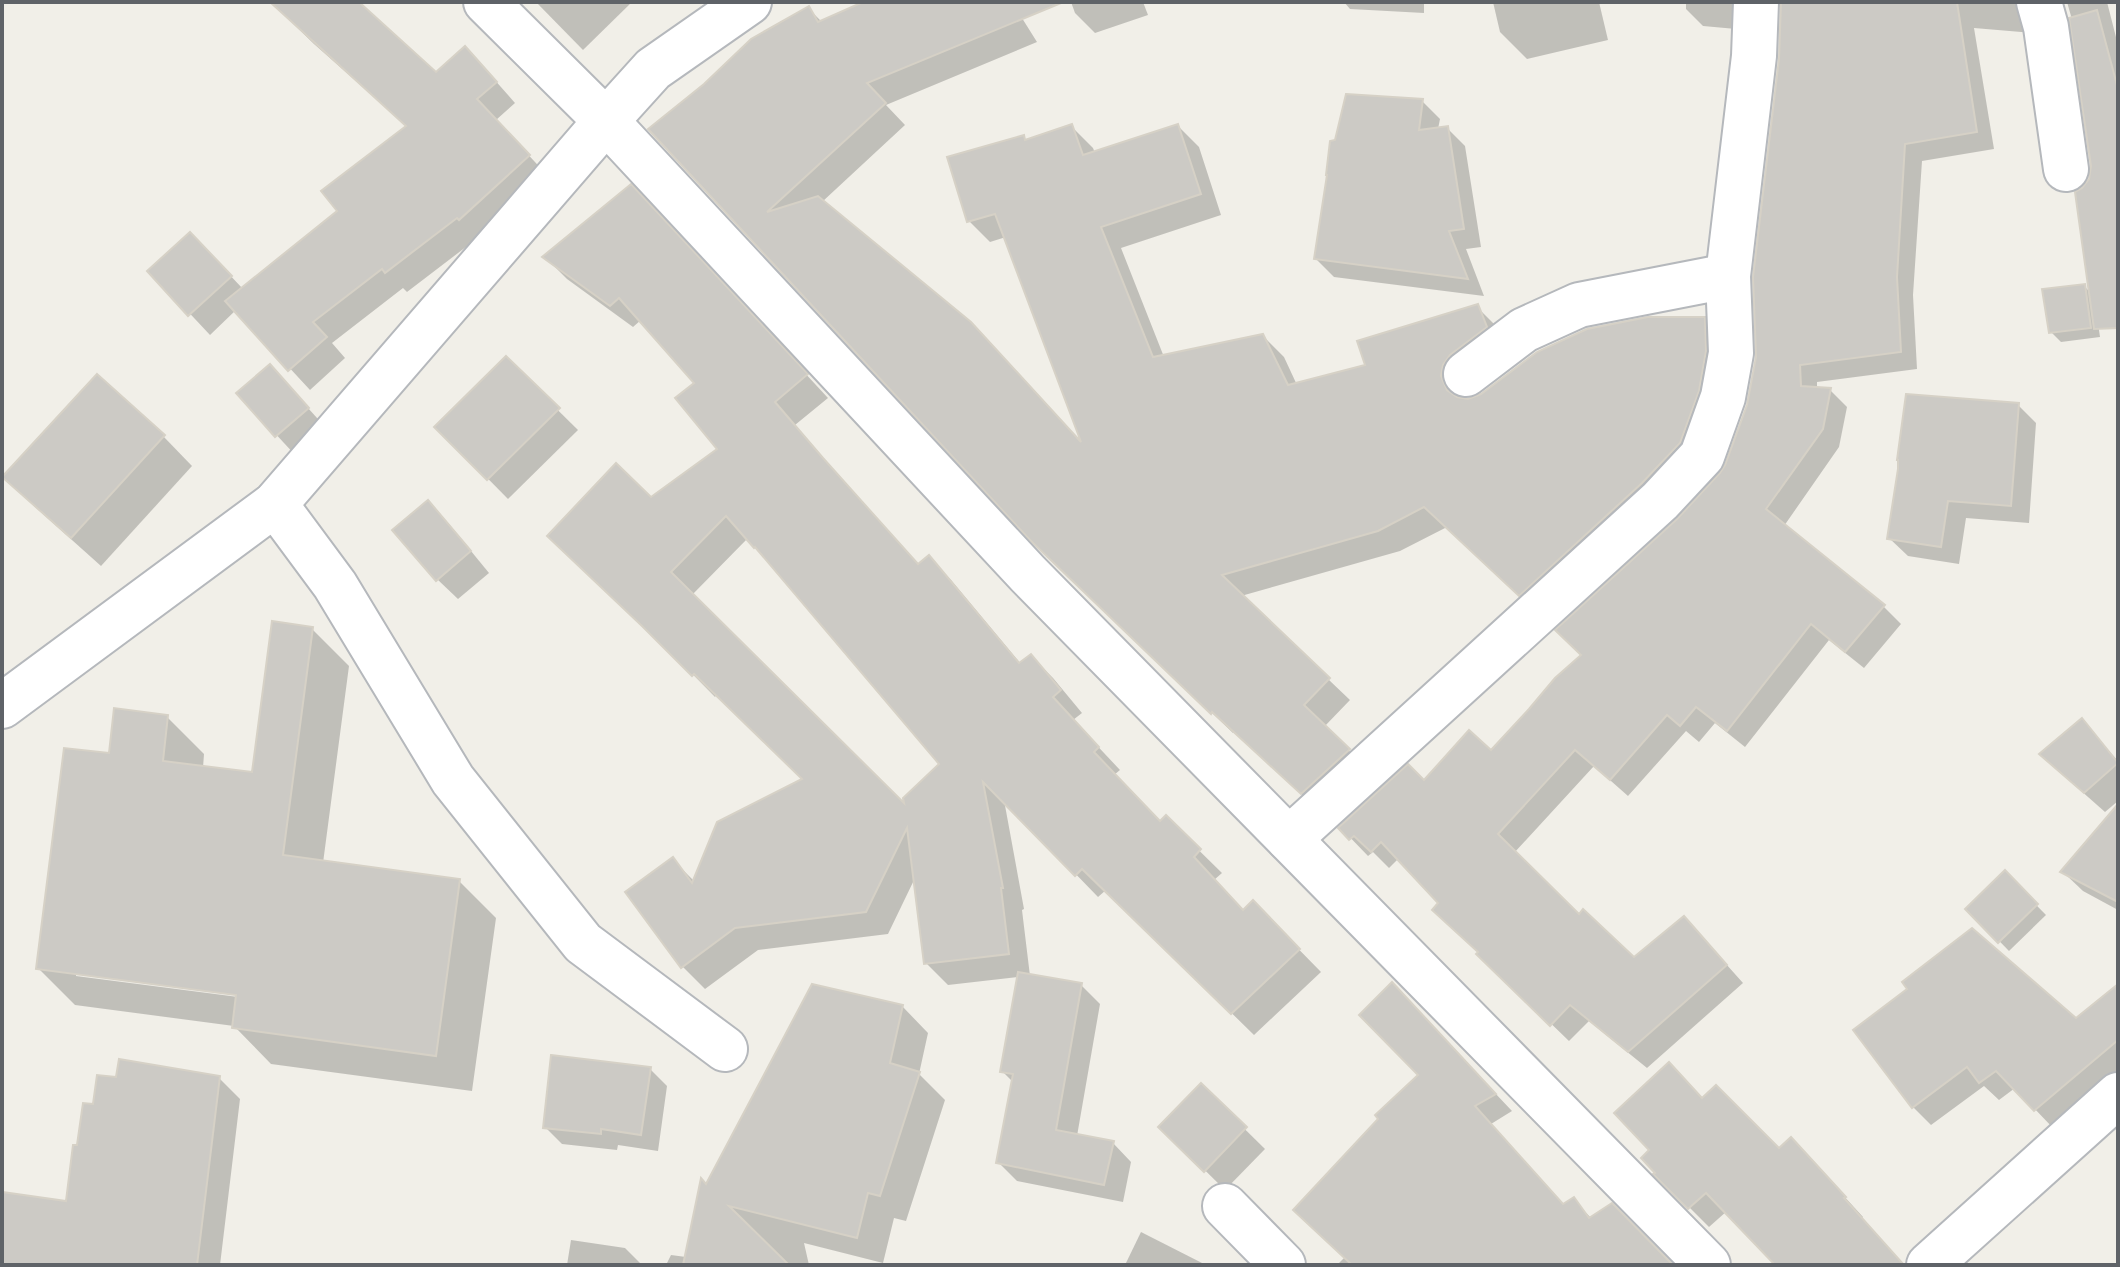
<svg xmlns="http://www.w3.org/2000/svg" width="2120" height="1267" viewBox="0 0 2120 1267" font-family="'PT Sans',sans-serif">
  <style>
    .shadow { fill: #0003; fill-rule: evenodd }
    .building { fill: #cccac5; stroke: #d6d1c6; stroke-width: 2; fill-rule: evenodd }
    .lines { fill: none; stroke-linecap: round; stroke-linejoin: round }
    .minor-casing { stroke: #b5b8bc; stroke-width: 48 }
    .minor { stroke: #fff; stroke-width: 44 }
  </style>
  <rect width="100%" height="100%" fill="#f1efe8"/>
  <!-- shadow -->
  <g class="shadow">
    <polygon points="271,2 356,2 436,74 485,69 515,103 496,120 548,176 479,237 407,292 403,288 332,343 345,358 310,390 236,310 210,335 150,271 210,254 243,289 340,212 408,127 314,44"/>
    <polygon points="536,2 632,2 583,50"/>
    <polygon points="868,2 1012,2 1037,42 886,105 905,125 822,202 1085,447 1006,237 990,242 969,221 1023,138 1027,141 1072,127 1093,148 1095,153 1178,126 1199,147 1221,215 1121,248 1164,357 1263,336 1284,357 1297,385 1367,366 1477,307 1498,328 1463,386 1461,400 1469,401 1704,319 1725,340 1719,412 1541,616 1447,527 1400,551 1241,596 1350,700 1324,727 1370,771 1323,814 1234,732 1233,733 1055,562 651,129 808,8 822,22"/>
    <polygon points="1071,2 1143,2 1148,15 1095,33 1075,13"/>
    <polygon points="1344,2 1424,2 1424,13 1350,9"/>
    <polygon points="1493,2 1599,2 1608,40 1527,59 1500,32"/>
    <polygon points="1686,2 1756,2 1747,30 1703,26 1686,9"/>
    <polygon points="1783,2 2038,2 2033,33 1974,28 1994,149 1922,161 1913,295 1917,369 1817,382 1817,389 1830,390 1847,407 1839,447 1784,526 1884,607 1901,624 1864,668 1829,640 1745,747 1715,723 1699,742 1686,731 1628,796 1594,766 1514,853 1579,916 1634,960 1701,936 1743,983 1647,1068 1589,1021 1569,1041 1479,954 1441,903 1399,858 1389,868 1373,852 1368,856 1341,828 1424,783 1491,752 1583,655 1678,521 1722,474 1748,406 1758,358 1781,59"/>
    <polygon points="2067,2 2107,2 2118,45 2118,284 2091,180 2093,166 2073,23"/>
    <polygon points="1422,101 1440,119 1438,129 1447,128 1465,146 1481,247 1466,249 1484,296 1334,277 1316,259"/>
    <path d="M653 209 828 398 795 425 845 483 919 565 929 558 951 580 1021 664 1031 656 1053 678 1082 713 1073 720 1120 770 1114 775 1160 823 1166 818 1222 873 1214 880 1244 912 1275 925 1321 972 1254 1035 1106 890 1098 897 1004 800 1024 909 1022 910 1030 976 1081 985 1100 1004 1077 1136 1113 1143 1131 1162 1123 1202 1017 1181 998 1162 1014 1083 1002 1071 1019 977 948 985 926 963 915 878 888 934 758 950 705 989 683 967 672 859 695 882 805 780 717 694 715 697 664 645 651 499 720 449 697 383 641 320 633 327 567 279 545 257ZM748 538 942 764 907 808 692 595Z"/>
    <polygon points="2084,286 2094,296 2100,337 2061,342 2051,332"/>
    <polygon points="506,359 578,430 508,499 437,427"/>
    <polygon points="270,366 327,429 296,456 238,393"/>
    <polygon points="2018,405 2036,423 2029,523 1966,518 1959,564 1908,556 1889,538"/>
    <polygon points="163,436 192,466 101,566 34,506 5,477"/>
    <polygon points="448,523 489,573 458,599 437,579"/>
    <path d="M312 629 349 666 323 863 459 881 496 918 472 1091 271 1064 234 1026 75 1005 38 968 111 755 167 717 204 754 203 768 253 774ZM76 972 246 994V998L76 976Z"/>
    <polygon points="2082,721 2118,761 2118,801 2105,812 2062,774"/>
    <polygon points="2118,810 2118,910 2083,891 2063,872"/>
    <polygon points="2005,873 2046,915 2009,951 1968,909"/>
    <polygon points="2118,987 2118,1073 2053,1128 2015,1088 1999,1100 1984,1086 1931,1125 1913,1107 1856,1030 2076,1021"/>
    <polygon points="1409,1002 1512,1111 1491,1124 1564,1206 1573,1199 1592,1219 1670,1265 1337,1265 1345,1257 1421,1075"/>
    <polygon points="902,1006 928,1033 919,1074 945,1100 906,1221 894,1218 883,1263 804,1243 809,1265 666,1265 671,1255 686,1257 697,1206"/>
    <polygon points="650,1069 667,1086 658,1151 618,1145 617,1150 562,1144 545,1127"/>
    <polygon points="219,1078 240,1099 220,1265 2,1265 2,1194 67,1203 79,1148 95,1107"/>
    <polygon points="1201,1086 1265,1149 1225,1190 1161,1127"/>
    <polygon points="1703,1100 1779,1150 1810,1159 1863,1217 1862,1218 1903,1265 1778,1265 1727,1211 1709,1227 1656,1174"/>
    <polygon points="1141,1232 1204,1264 1205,1265 1125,1265"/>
    <polygon points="571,1240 625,1248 642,1265 567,1265"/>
  </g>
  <!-- building -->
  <g class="building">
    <polygon points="270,2 359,2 436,72 465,46 497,82 477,99 530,155 459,220 457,218 385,273 382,269 313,322 327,337 288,371 225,301 337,211 321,191 406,126"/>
    <polygon points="863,2 1061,3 867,83 886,103 767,212 818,196 971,322 1081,442 995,214 967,222 947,157 1024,135 1025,140 1072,124 1083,155 1178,124 1201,194 1101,227 1153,357 1263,334 1288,385 1365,365 1357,341 1478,304 1487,327 1450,355 1443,365 1441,376 1447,390 1457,397 1468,399 1481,394 1537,352 1587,329 1648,317 1705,317 1706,351 1699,391 1680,443 1642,483 1519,596 1424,507 1378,531 1222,575 1330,678 1304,705 1350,749 1301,794 1212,712 1211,714 1031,541 648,129 704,84 751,39 809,6 818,22"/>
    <polygon points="1781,2 1957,2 1977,132 1905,144 1897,277 1901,352 1800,365 1801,386 1831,388 1823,429 1766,509 1885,605 1845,652 1811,624 1727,731 1696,707 1680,726 1667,715 1610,780 1575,750 1498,834 1579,914 1583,909 1634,957 1684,916 1727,965 1628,1052 1570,1005 1550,1026 1476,954 1478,952 1432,910 1438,903 1381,842 1371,852 1354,836 1349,840 1338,828 1408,764 1424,780 1469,730 1491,750 1529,709 1555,678 1581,655 1555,630 1677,519 1720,473 1725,465 1747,405 1756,357 1753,277 1779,59"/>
    <polygon points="2097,10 2118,89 2118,328 2094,329 2075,192 2082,188 2089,179 2091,166 2069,18"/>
    <polygon points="1346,94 1423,99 1419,130 1448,126 1464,229 1449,231 1468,279 1314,259 1327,175 1326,175 1330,141 1335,140"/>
    <path d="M631 184 808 374 775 402 823 458 918 564 929 555 1019 663 1031 654 1061 690 1053 697 1099 747 1094 752 1160 821 1166 815 1201 849 1194 857 1243 910 1253 900 1300 949 1231 1014 1082 869 1075 876 983 782 1003 888H1001L1009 954 924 964 907 828 866 912 735 928 681 968 625 892 673 857 692 883 717 822 802 779 694 674 692 676 642 626 547 536 616 463 651 497 717 449 675 398 694 383 619 298 610 306 542 257ZM726 516 754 548 755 547 939 764 903 798 904 803 671 572Z"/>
    <polygon points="190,232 232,276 188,316 147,271"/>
    <polygon points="2085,284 2091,328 2049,333 2042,289"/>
    <polygon points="506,356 560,408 487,480 434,427"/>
    <polygon points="270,364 309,408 275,437 236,393"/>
    <polygon points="97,374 165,435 71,538 2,477"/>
    <polygon points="1906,394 2019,403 2011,506 1948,501 1941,547 1887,539 1898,469 1898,460 1897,460"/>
    <polygon points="428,500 471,551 436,581 392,530"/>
    <polygon points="272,621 313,627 283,855 460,879 436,1056 232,1028 236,995 36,969 64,748 109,753 114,708 168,715 163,761 252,772"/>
    <polygon points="2082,718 2118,763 2084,793 2039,754"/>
    <polygon points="2118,804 2118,902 2060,872"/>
    <polygon points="2005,870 2038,904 1998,943 1965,909"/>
    <polygon points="1972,928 2076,1018 2118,984 2118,1040 2034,1111 1996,1071 1979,1083 1967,1067 1912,1108 1853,1030 1907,989 1902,982"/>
    <polygon points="1018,972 1082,983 1056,1130 1114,1141 1104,1185 996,1163 1013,1074 1000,1072"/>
    <polygon points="1392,982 1496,1094 1475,1106 1563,1204 1574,1197 1589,1218 1612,1203 1673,1265 1352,1265 1293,1210 1378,1119 1375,1115 1418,1075 1359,1015"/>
    <polygon points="812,984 903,1005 890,1063 920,1072 880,1196 868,1193 857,1238 729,1206 789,1265 683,1265 701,1178 706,1184"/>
    <polygon points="551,1055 651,1067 641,1135 601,1129 601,1134 543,1128"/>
    <polygon points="119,1059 220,1076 197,1265 2,1265 2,1192 66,1201 73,1145 77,1145 83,1103 93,1104 97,1075 116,1077"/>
    <polygon points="1669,1062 1702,1098 1716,1085 1779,1148 1791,1137 1846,1197 1844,1198 1904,1265 1775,1265 1706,1193 1688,1209 1653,1174 1655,1173 1641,1158 1649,1150 1614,1113"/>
    <polygon points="1201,1083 1247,1127 1204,1172 1158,1127"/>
  </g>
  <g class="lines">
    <!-- minor casing -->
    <g class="minor-casing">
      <g id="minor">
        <polyline points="486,2 606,121 1028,574 1708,1265"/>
        <polyline points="2039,2 2046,27 2066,169"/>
        <polyline points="1466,374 1524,330 1579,305 1728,276"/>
        <polyline points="275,504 335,585 453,780 583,943 725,1049"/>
        <polyline points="2,706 275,504 606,121 653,69 749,2"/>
        <polyline points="1289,839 1660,501 1702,456 1723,397 1731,353 1728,276 1754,56 1756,2"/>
        <polyline points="1225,1206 1283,1265"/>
        <polyline points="1929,1265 2118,1095"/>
      </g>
    </g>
    <!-- minor -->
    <use href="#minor" class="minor"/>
  </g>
  <!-- border -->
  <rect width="2120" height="1267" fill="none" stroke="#5f6368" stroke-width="8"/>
</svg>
